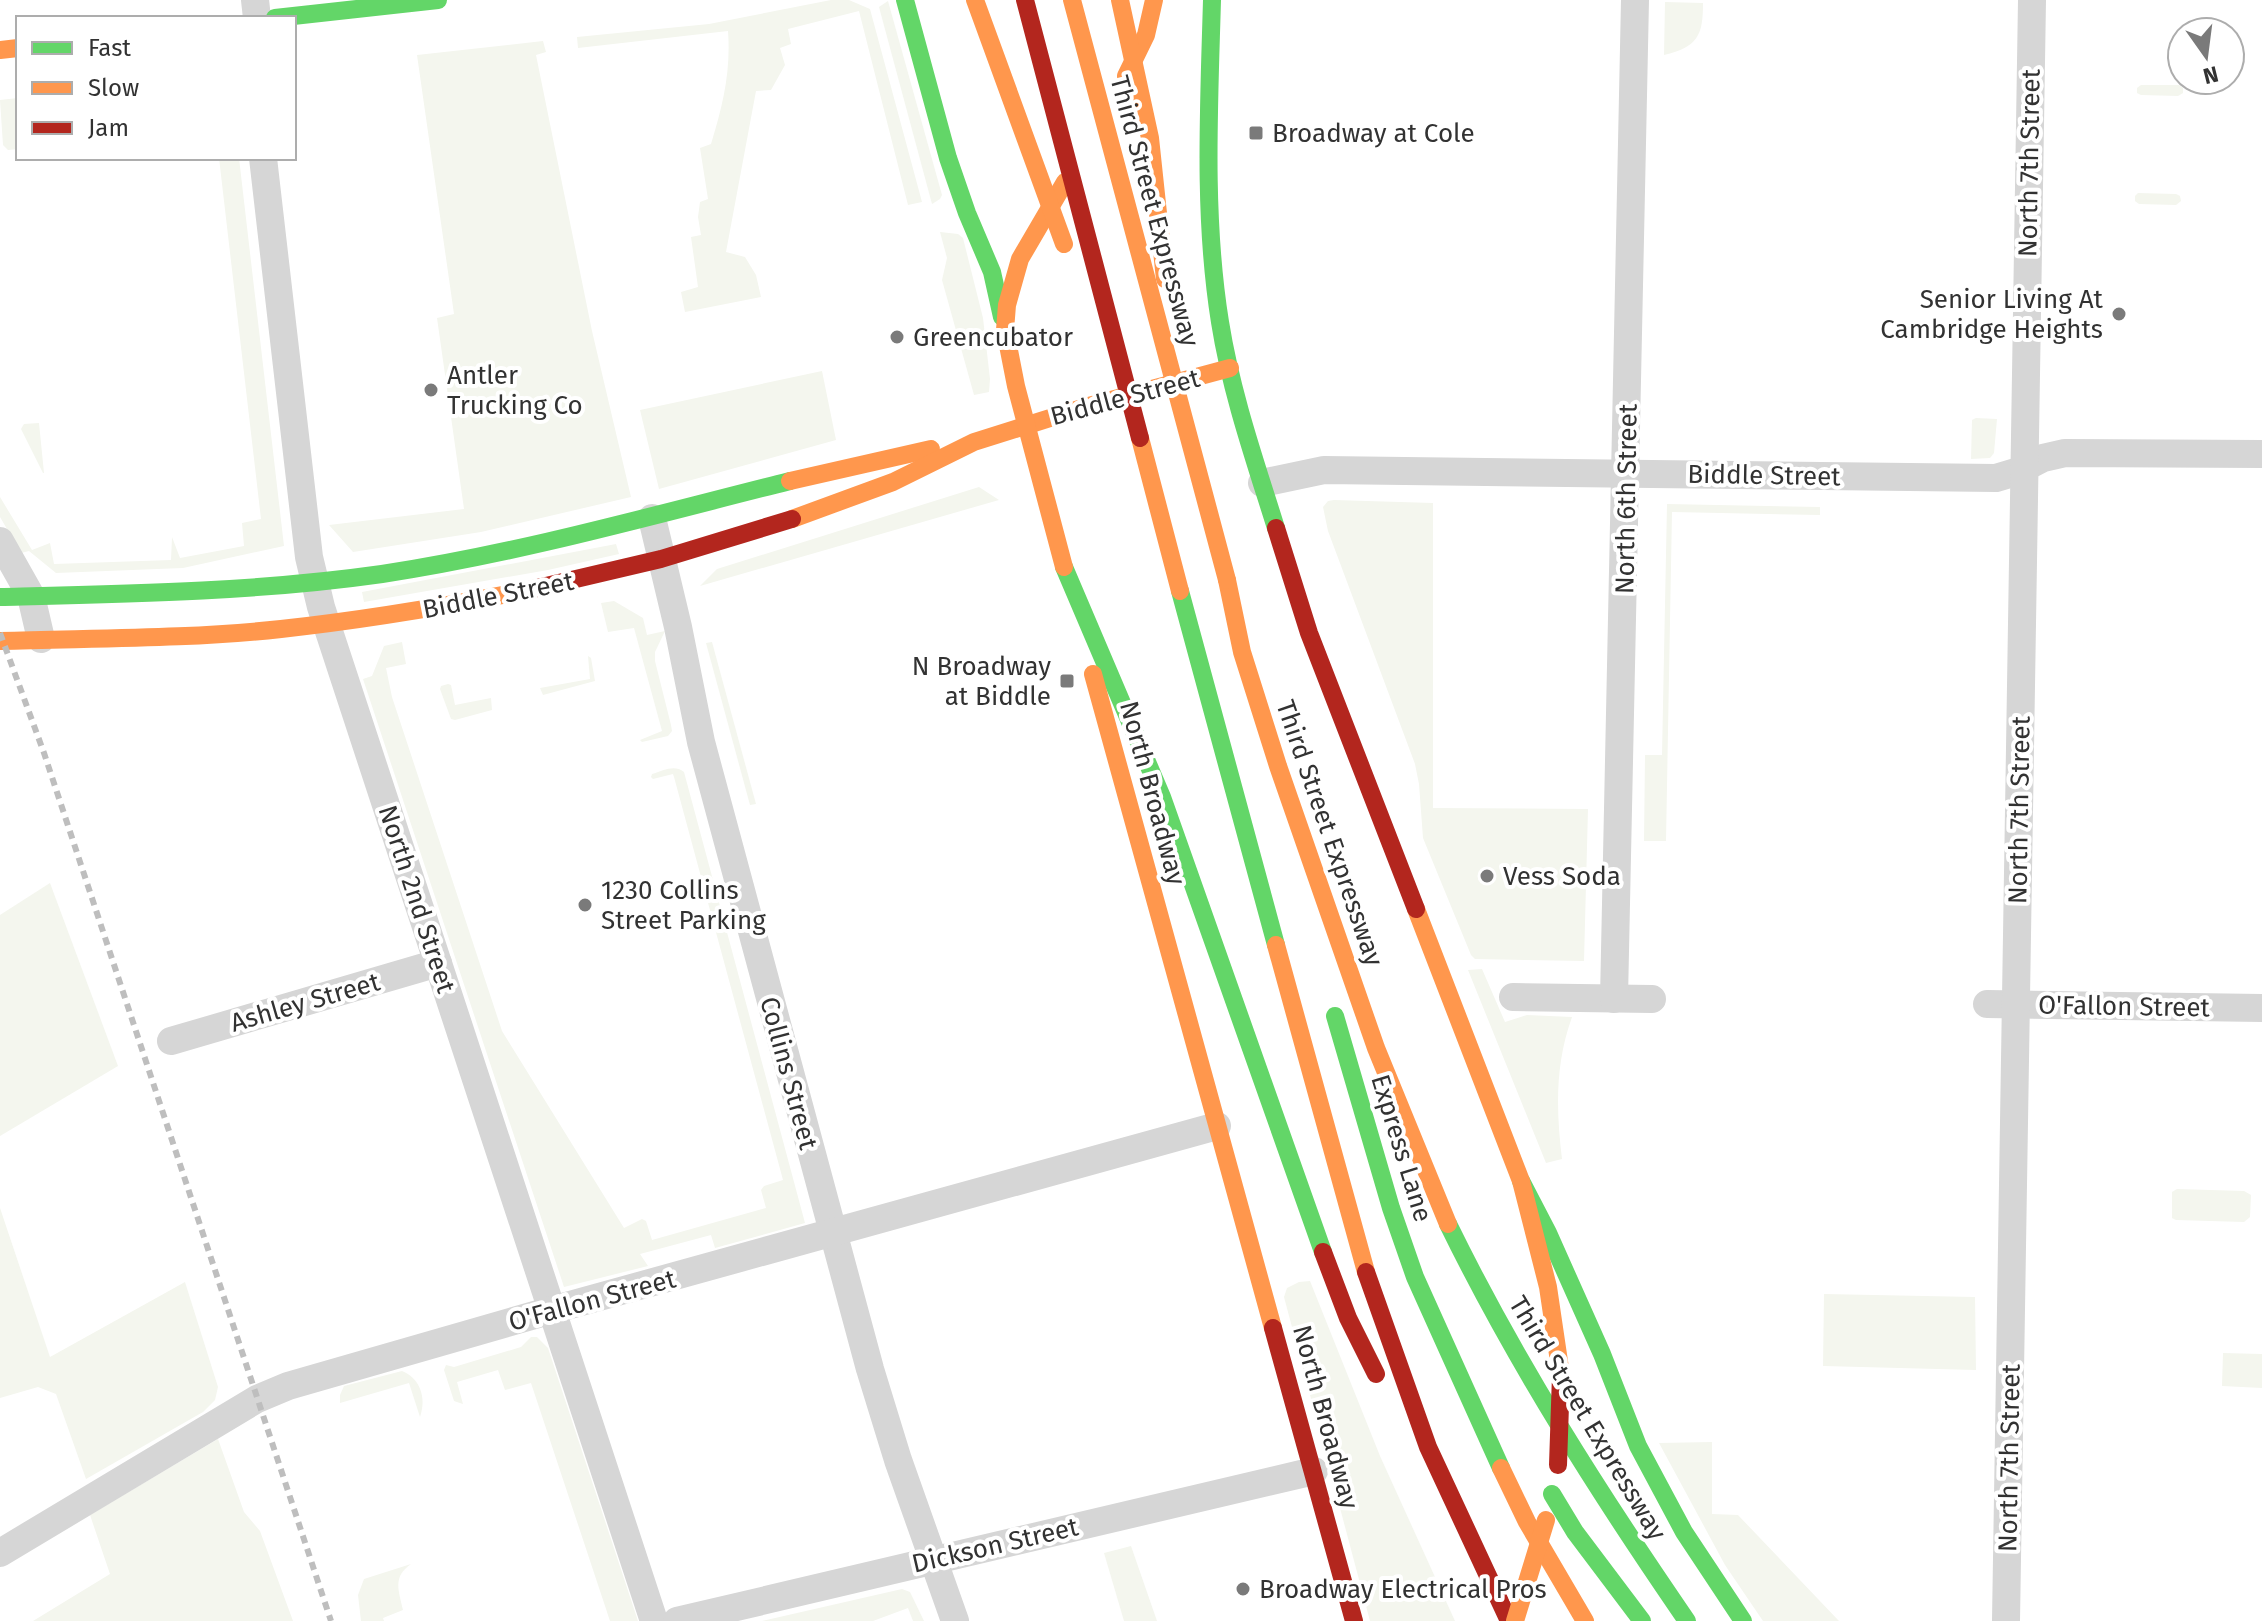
<svg xmlns="http://www.w3.org/2000/svg" width="2262" height="1621" viewBox="0 0 2262 1621" font-family="'Fira Sans',sans-serif">
  <style>
    .green { fill: #f4f6ee }
    .lines { fill: none; stroke-linecap: round; stroke-linejoin: round }
    .street { stroke: #d6d6d6; stroke-width: 28 }
    .fast { stroke: #63d668; stroke-width: 18 }
    .slow { stroke: #ff974d; stroke-width: 18 }
    .jam { stroke: #b3261e; stroke-width: 18 }
    .rail { stroke: #bebebe; stroke-width: 6; stroke-dasharray: 8 6; stroke-linecap: butt }
    .slow-bridge { stroke: #ff974d; stroke-width: 18 }
    .jam-bridge { stroke: #b3261e; stroke-width: 18 }
    .poi-dot { fill: #7a7a7a; stroke: #fff; stroke-width: 3 }
    .labels { text-anchor: middle; stroke-width: 8; stroke-linejoin: round; paint-order: stroke }
    .poi-label { font-size: 26px; fill: #323232; stroke: #fff; text-anchor: start }
    .street-label { font-size: 26px; fill: #323232; stroke: #fff }
  </style>
  <rect width="100%" height="100%" fill="#fff"/>
  <!-- green -->
  <g class="green">
    <path d="M831 0H849L870 9 922 202 908 205 859 11 788 29 791 44 780 48 785 65 771 90 756 91 726 252 745 257 756 275 761 297 685 312 681 292 698 287 691 237 701 235 698 217 700 202 708 199 700 148 711 144C723 105 731 71 728 31L578 48 577 37 709 24Z"/>
    <polygon points="888,1 942,195 940,199 932,204 879,7"/>
    <path d="M1665 2 1703 3C1703 35 1698 47 1664 55Z"/>
    <polygon points="543,41 546,52 536,55 592,331 631,497 481,532 353,552 329,525 464,509 437,318 454,314 417,55"/>
    <polygon points="2141,85 2179,85 2183,88 2183,93 2178,96 2141,95 2137,93 2137,88"/>
    <polygon points="18,98 18,149 8,150 3,145 0,100"/>
    <polygon points="219,158 239,158 284,546 183,568 56,573 29,551 21,553 0,517 0,497 32,550 50,543 54,564 171,560 172,537 180,558 244,546 242,523 261,519"/>
    <polygon points="2138,193 2176,194 2180,196 2181,201 2176,205 2139,204 2135,201 2135,196"/>
    <polygon points="940,232 958,234 963,238 983,318 990,379 989,392 974,395 942,280 947,258"/>
    <polygon points="822,371 836,440 659,489 640,410"/>
    <polygon points="1976,418 1997,419 1994,453 1990,458 1971,459 1972,420"/>
    <polygon points="39,423 44,473 43,473 21,429 24,424"/>
    <polygon points="979,487 999,500 700,586 717,569"/>
    <polygon points="1334,500 1433,503 1433,808 1588,809 1584,961 1475,959 1471,955 1423,838 1419,784 1415,764 1328,531 1323,507 1328,501"/>
    <polygon points="1667,504 1820,507 1820,515 1672,512 1666,841 1644,841 1645,755 1662,755"/>
    <polygon points="616,544 619,554 548,570 364,602 362,592"/>
    <polygon points="614,601 643,618 647,635 665,631 655,652 655,661 671,725 672,731 668,736 642,742 640,740 662,731 634,628 608,632 601,603"/>
    <path d="M402 642 406 664 386 668 392 697 502 1031 624 1228 642 1219 646 1221 652 1240 766 1208 761 1190 764 1186 783 1180 674 777 673 774 653 779 651 777 652 774C663 771 674 764 684 772L805 1223 715 1248 711 1235 640 1254 648 1266 564 1287 363 679 372 676 384 646Z"/>
    <polygon points="712,642 756,804 750,805 706,643"/>
    <polygon points="588,656 591,658 595,681 543,695 540,688 590,679"/>
    <polygon points="448,684 451,685 455,705 491,698 492,710 455,720 451,719 440,689 441,686"/>
    <polygon points="50,883 118,1066 0,1136 0,915"/>
    <path d="M1482 969 1505 1022 1527 1015 1572 1017C1555 1064 1556 1110 1562 1159L1546 1163 1468 970Z"/>
    <polygon points="2177,1189 2244,1191 2251,1195 2250,1217 2244,1222 2176,1220 2172,1218 2172,1192"/>
    <polygon points="0,1208 50,1357 185,1282 218,1387 215,1400 203,1412 86,1479 56,1394 38,1387 0,1398"/>
    <polygon points="1310,1281 1380,1456 1455,1621 1370,1621 1284,1297 1287,1288 1299,1282"/>
    <polygon points="1824,1294 1975,1297 1976,1370 1823,1366"/>
    <polygon points="531,1337 537,1337 548,1348 638,1621 610,1621 531,1383 505,1390 498,1370 457,1382 463,1404 454,1401 444,1370 446,1365 454,1367 521,1347"/>
    <polygon points="2223,1353 2262,1354 2262,1388 2222,1386"/>
    <path d="M402 1371C420 1378 427 1398 420 1417L409 1383 340 1403V1395L344 1386Z"/>
    <polygon points="218,1439 244,1512 260,1531 293,1621 33,1621 110,1574 90,1515"/>
    <polygon points="1712,1442 1712,1514 1738,1515 1839,1621 1763,1621 1725,1565 1659,1443"/>
    <polygon points="1131,1546 1157,1621 1124,1621 1104,1553"/>
    <path d="M411 1564C392 1577 399 1591 403 1610L383 1618 384 1621H361L358 1595 364 1579Z"/>
    <polygon points="902,1589 910,1592 924,1621 913,1621 908,1608 873,1621 762,1621"/>
  </g>
  <g class="lines">
    <!-- street -->
    <g class="street">
      <polyline points="255,0 257,18"/>
      <polyline points="263,158 309,557 321,607 654,1621"/>
      <polyline points="1262,483 1324,470 1996,478 2016,472 2043,458 2065,453 2262,454"/>
      <polyline points="652,518 678,627 701,742 870,1369 898,1460 955,1621"/>
      <polyline points="0,541 31,596 41,639"/>
      <polyline points="1513,997 1652,999"/>
      <polyline points="1614,999 1635,0"/>
      <polyline points="1987,1004 2262,1008"/>
      <polyline points="171,1041 438,963"/>
      <polyline points="0,1553 257,1399 288,1386 552,1310 1217,1126"/>
      <polyline points="677,1621 1314,1471"/>
      <polyline points="2006,1621 2032,0"/>
    </g>
    <!-- fast -->
    <g class="fast">
      <polyline points="905,0 948,158 967,213 992,272 1002,317"/>
      <path d="M1212 0C1209 107 1203 216 1220 322 1231 392 1255 461 1276 528"/>
      <polyline points="275,18 438,0"/>
      <polyline points="1064,567 1162,797 1323,1252"/>
      <polyline points="1180,591 1276,945"/>
      <path d="M0 597C128 594 255 592 382 574 520 553 654 515 790 481"/>
      <polyline points="1335,1016 1391,1208 1415,1277 1501,1468"/>
      <polyline points="1521,1181 1548,1233 1602,1354 1638,1446 1684,1532 1743,1621"/>
      <path d="M1448 1224C1516 1363 1599 1493 1687 1621"/>
      <polyline points="1552,1494 1575,1532 1642,1621"/>
    </g>
    <!-- slow -->
    <g class="slow">
      <polyline points="0,50 18,48"/>
      <polyline points="1126,76 1146,35 1154,0"/>
      <polyline points="790,481 931,449"/>
      <polyline points="792,519 893,482 974,442 1085,407 1230,368"/>
      <polyline points="1064,567 1016,386 1005,330 1007,305 1020,259 1065,182"/>
      <polyline points="1227,580 1242,652 1278,766 1376,1048 1448,1224"/>
      <path d="M0 641C94 638 188 639 281 629 364 620 447 606 529 590"/>
      <polyline points="1093,674 1273,1328"/>
      <polyline points="1416,909 1521,1181 1548,1287 1561,1375"/>
      <polyline points="1276,945 1366,1272"/>
      <polyline points="1501,1468 1527,1522 1585,1621"/>
    </g>
    <!-- jam -->
    <g class="jam">
      <polyline points="1276,528 1309,633 1416,909"/>
      <polyline points="529,590 661,559 792,519"/>
      <polyline points="1323,1252 1348,1318 1376,1374"/>
      <polyline points="1366,1272 1428,1447 1509,1621"/>
      <polyline points="1273,1328 1354,1621"/>
    </g>
    <!-- rail -->
    <polyline class="rail" points="0,633 44,753 331,1621"/>
    <!-- slow-bridge -->
    <g class="slow-bridge">
      <polyline points="975,0 1064,244"/>
      <polyline points="1072,0 1227,580"/>
      <polyline points="1120,0 1150,138 1165,279"/>
      <polyline points="1140,438 1180,591"/>
      <polyline points="1515,1621 1546,1520"/>
    </g>
    <!-- jam-bridge -->
    <g class="jam-bridge">
      <polyline points="1025,0 1140,438"/>
      <polyline points="1558,1465 1561,1375"/>
    </g>
  </g>
  <!-- markers -->
  <g class="poi-dot">
    <rect x="1248" y="125" width="16" height="16" rx="4"/>
    <circle cx="2119" cy="314" r="8"/>
    <circle cx="897" cy="337" r="8"/>
    <circle cx="431" cy="390" r="8"/>
    <rect x="1059" y="673" width="16" height="16" rx="4"/>
    <circle cx="1487" cy="876" r="8"/>
    <circle cx="585" cy="905" r="8"/>
    <circle cx="1243" cy="1589" r="8"/>
  </g>
  <g class="labels">
    <!-- poi labels -->
    <g class="poi-label">
      <text x="1272" y="142">Broadway at Cole</text>
      <text x="2103" y="308" text-anchor="end">Senior Living At<tspan x="2103" dy="30">Cambridge Heights</tspan></text>
      <text x="913" y="346">Greencubator</text>
      <text x="447" y="384">Antler<tspan x="447" dy="30">Trucking Co</tspan></text>
      <text x="1051" y="675" text-anchor="end">N Broadway<tspan x="1051" dy="30">at Biddle</tspan></text>
      <text x="1503" y="885">Vess Soda</text>
      <text x="601" y="899">1230 Collins<tspan x="601" dy="30">Street Parking</tspan></text>
      <text x="1259" y="1598">Broadway Electrical Pros</text>
    </g>
    <!-- street labels -->
    <g class="street-label">
      <text transform="translate(2029 163) rotate(-89)" y="9">North 7th Street</text>
      <text transform="translate(1155 211) rotate(75)" y="9">Third Street Expressway</text>
      <text transform="translate(1125 397) rotate(-15)" y="9">Biddle Street</text>
      <text transform="translate(1764 475) rotate(1)" y="9">Biddle Street</text>
      <text transform="translate(1626 499) rotate(-89)" y="9">North 6th Street</text>
      <text transform="translate(498 595) rotate(-11)" y="9">Biddle Street</text>
      <text transform="translate(1153 793) rotate(75)" y="9">North Broadway</text>
      <text transform="translate(2019 810) rotate(-89)" y="9">North 7th Street</text>
      <text transform="translate(1330 833) rotate(71)" y="9">Third Street Expressway</text>
      <text transform="translate(417 899) rotate(72)" y="9">North 2nd Street</text>
      <text transform="translate(305 1002) rotate(-16)" y="9">Ashley Street</text>
      <text transform="translate(2124 1006) rotate(1)" y="9">O'Fallon Street</text>
      <text transform="translate(789 1073) rotate(75)" y="9">Collins Street</text>
      <text transform="translate(1402 1148) rotate(73)" y="9">Express Lane</text>
      <text transform="translate(592 1300) rotate(-15)" y="9">O'Fallon Street</text>
      <text transform="translate(1326 1417) rotate(75)" y="9">North Broadway</text>
      <text transform="translate(1588 1418) rotate(59)" y="9">Third Street Expressway</text>
      <text transform="translate(2009 1458) rotate(-89)" y="9">North 7th Street</text>
      <text transform="translate(995 1545) rotate(-13)" y="9">Dickson Street</text>
    </g>
  </g>
  <!-- legend -->
  <rect x="16" y="16" width="280" height="144" fill="#ffffff" stroke="#adadad" stroke-width="2"/>
  <rect x="32" y="42" width="40" height="12" fill="#63d668" stroke="#adadad" stroke-width="2"/>
  <text x="88" y="56" font-size="24" fill="#323232">Fast</text>
  <rect x="32" y="82" width="40" height="12" fill="#ff974d" stroke="#adadad" stroke-width="2"/>
  <text x="88" y="96" font-size="24" fill="#323232">Slow</text>
  <rect x="32" y="122" width="40" height="12" fill="#b3261e" stroke="#adadad" stroke-width="2"/>
  <text x="88" y="136" font-size="24" fill="#323232">Jam</text>
  <!-- north arrow -->
  <g transform="translate(2206 56) rotate(166)"><circle r="38" fill="#ffffff" stroke="#adadad" stroke-width="2"/>
  <path d="M0-6L14 30L0 20L-14 30Z" fill="#7a7a7a"/>
  <text y="-12" font-size="22" font-weight="bold" text-anchor="middle" fill="#323232">N</text>
  </g>
</svg>
